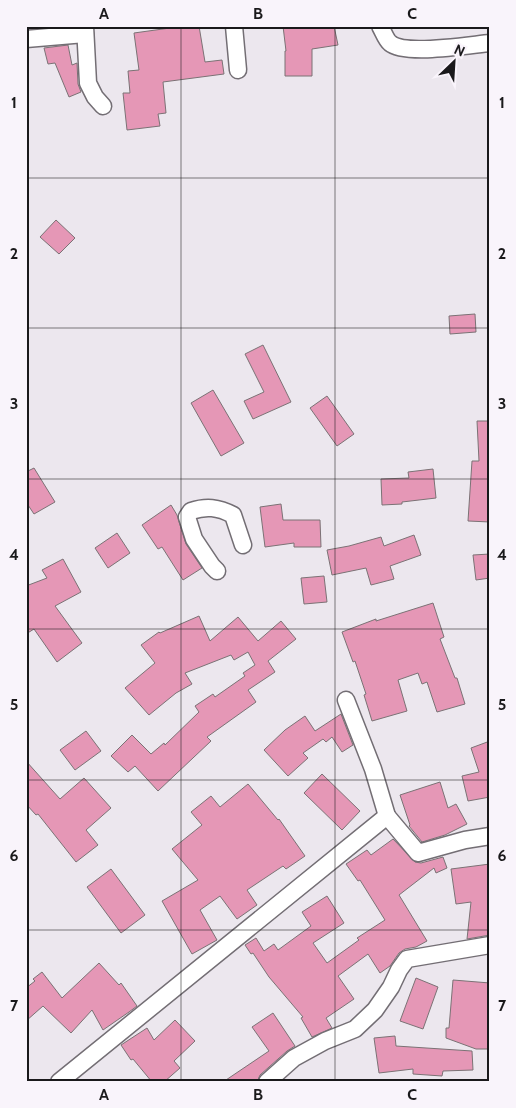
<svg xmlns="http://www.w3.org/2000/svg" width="516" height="1108" viewBox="0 0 516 1108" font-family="Cabin,sans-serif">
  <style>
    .building { fill: #e597b6; stroke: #7b7275 }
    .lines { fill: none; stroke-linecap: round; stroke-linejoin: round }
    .street-casing { stroke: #736e74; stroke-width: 19 }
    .street { stroke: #fff; stroke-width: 16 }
    .grid { fill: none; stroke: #1a191b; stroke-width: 1; stroke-opacity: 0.55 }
    .neatline { fill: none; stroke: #1a191b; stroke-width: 2 }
    .grid-label { font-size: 16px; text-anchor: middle; font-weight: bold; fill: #1a191b }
  </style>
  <rect width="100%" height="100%" fill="#ece7ee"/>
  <!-- building -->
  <g class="building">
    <polygon points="170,26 199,26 205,62 222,60 224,74 163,82 166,113 158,114 160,126 127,130 123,93 130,93 128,71 139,70 134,33 170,28"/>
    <polygon points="283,26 334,26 338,45 312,49 312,76 285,76 285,51 286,51"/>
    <polygon points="68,45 72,65 77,63 78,84 81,92 69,97 55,63 48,64 44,48"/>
    <polygon points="56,220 75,238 59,254 40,237"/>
    <polygon points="475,314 476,332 450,334 449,316"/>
    <polygon points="263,345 291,402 253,419 244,401 264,392 245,354"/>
    <polygon points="213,390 244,443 221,456 191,403"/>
    <polygon points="327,396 354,434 337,446 310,408"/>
    <polygon points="477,421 490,421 490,522 468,521 472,461 479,461"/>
    <polygon points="34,468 55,502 34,514 26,502 26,472"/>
    <polygon points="433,469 436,498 402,502 402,504 382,505 381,479 409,478 408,472"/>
    <polygon points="281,504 283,520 320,520 321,547 294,547 294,543 265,547 260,507"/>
    <polygon points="171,505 177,515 186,544 202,568 183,580 162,547 158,549 142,525"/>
    <polygon points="117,533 130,553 108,568 95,548"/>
    <polygon points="414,535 421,555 390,566 394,579 371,585 366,568 332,575 327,550 349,546 381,537 384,546"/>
    <polygon points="490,554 490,578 476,580 473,555"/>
    <polygon points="63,559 81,592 55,606 82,643 57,662 34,629 26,634 26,586 47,578 42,570"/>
    <polygon points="324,576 327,602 304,604 301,578"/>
    <polygon points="433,603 444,637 440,639 455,678 457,678 465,704 437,712 427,682 422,684 418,673 398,680 407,711 372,721 364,695 366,694 355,661 353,662 342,632 376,619 376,621"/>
    <polygon points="199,616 210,641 238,617 258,641 281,621 296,639 268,661 275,672 248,690 256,702 207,737 211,741 158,791 135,766 128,772 111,756 132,735 151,754 164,743 165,745 199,712 195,706 213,694 215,697 245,676 243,673 255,665 248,652 234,660 231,655 185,673 192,684 176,693 149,715 125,688 155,663 141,645 159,632 160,633"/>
    <polygon points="341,714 353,745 342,752 332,737 326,742 323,739 303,753 308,758 288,776 264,750 285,730 305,716 315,731"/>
    <polygon points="86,731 101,751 75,770 60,750"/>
    <polygon points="490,741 490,797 468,801 462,776 479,772 471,748"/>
    <polygon points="26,761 60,799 84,778 111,808 86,830 98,845 76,862 38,814 36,815 26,804"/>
    <polygon points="322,774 360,811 342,830 304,793"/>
    <polygon points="440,782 448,808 456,804 467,824 445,835 422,842 409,826 410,825 400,795"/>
    <polygon points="248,784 278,820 279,819 305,856 286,869 283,866 247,890 257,905 237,919 220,896 200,910 217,940 192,954 162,901 198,880 172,849 202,825 191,812 211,796 220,807"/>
    <polygon points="393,839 415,862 421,863 443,857 447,868 436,873 434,868 399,895 427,941 416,947 405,949 399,953 390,966 380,973 368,954 338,976 354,999 326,1018 332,1028 312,1037 301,1018 303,1017 269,977 253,953 251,954 245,945 256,938 264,951 274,944 278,950 311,926 302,912 327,896 344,923 313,943 327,963 359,940 357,938 385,920 360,880 358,881 346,864 367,850 371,855"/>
    <polygon points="490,864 490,935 467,939 471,902 456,904 451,869"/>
    <polygon points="111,869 145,915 121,933 87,887"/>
    <polygon points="99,963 119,985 121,983 137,1006 129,1012 103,1030 92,1010 71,1033 43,1006 26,1021 26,988 35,981 33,979 42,972 62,998"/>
    <polygon points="416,978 438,987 423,1029 400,1021"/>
    <polygon points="453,980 490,983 490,1049 476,1049 446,1038 446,1028 449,1028"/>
    <polygon points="273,1013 295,1046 287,1051 260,1075 257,1082 223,1082 269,1051 252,1027"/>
    <polygon points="175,1020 195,1041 174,1061 180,1068 164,1082 152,1082 133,1059 131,1060 121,1045 147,1028 154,1040"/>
    <polygon points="395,1036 396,1046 472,1051 473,1070 443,1071 442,1076 413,1074 413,1069 379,1073 374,1038"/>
  </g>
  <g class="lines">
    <!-- street casing -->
    <g class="street-casing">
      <g id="street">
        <polyline points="85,26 88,83 95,97 103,106"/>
        <polyline points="234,26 238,70"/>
        <path d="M380 26C383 31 386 40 390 43 405 56 469 45 490 43"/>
        <polyline points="26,39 85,34"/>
        <path d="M217 571 212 566 194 539 187 517 191 511C206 506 218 507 233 515L243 545"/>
        <polyline points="346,700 373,769 387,816"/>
        <polyline points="59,1082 387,816 418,853 465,840 490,836"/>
        <polyline points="267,1082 294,1058 325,1041 355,1029 375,1010 391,987 399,970 407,959 490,945"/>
      </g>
    </g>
    <!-- street -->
    <use href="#street" class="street"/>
  </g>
  <!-- grid -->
  <path class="grid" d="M181 26V1082M335 26V1082M26 178H490M26 328H490M26 479H490M26 629H490M26 780H490M26 930H490"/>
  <!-- border -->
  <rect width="516" height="1108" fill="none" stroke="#f9f4fb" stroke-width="55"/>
  <!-- north arrow -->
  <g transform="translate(454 62) rotate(25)" stroke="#f9f4fb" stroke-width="4" paint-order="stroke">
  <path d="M0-4L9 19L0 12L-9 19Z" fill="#1a191b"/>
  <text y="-8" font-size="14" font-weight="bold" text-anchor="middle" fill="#1a191b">N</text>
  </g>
  <rect x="28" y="28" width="460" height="1052" class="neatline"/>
  <g class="grid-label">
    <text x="104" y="19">A</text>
    <text x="258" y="19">B</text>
    <text x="412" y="19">C</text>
    <text x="14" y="108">1</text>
    <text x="502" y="108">1</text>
    <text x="14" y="259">2</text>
    <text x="502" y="259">2</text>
    <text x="14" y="409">3</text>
    <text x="502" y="409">3</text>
    <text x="14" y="560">4</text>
    <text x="502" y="560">4</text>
    <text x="14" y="710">5</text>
    <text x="502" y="710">5</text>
    <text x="14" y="861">6</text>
    <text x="502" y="861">6</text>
    <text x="14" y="1011">7</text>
    <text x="502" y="1011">7</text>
    <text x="104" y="1100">A</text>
    <text x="258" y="1100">B</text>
    <text x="412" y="1100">C</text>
  </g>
</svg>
